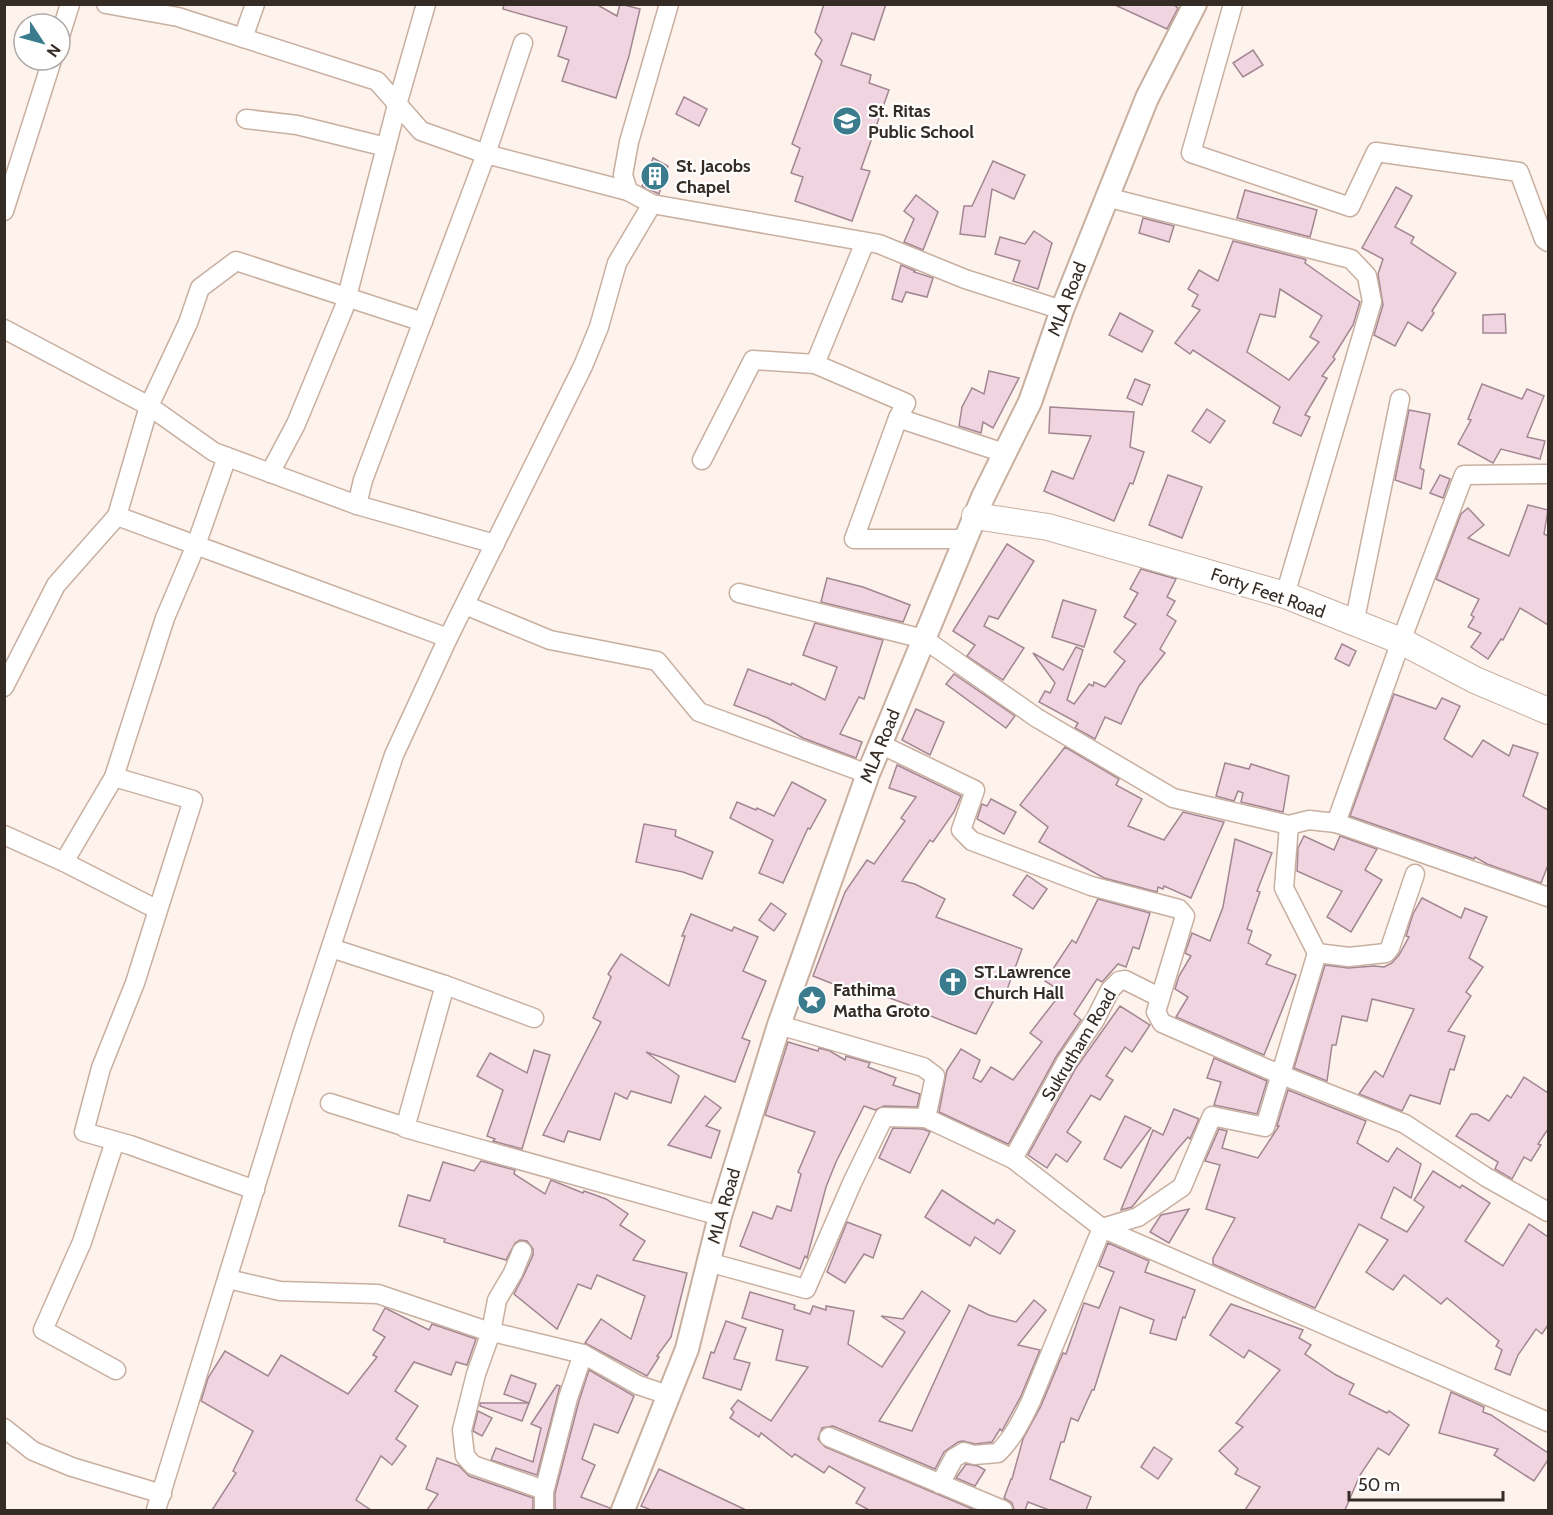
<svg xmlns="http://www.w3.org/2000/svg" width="1553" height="1515" viewBox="0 0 1553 1515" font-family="Cabin,sans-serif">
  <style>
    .building { fill: #f0d4e0; stroke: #a28793; stroke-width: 1.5; fill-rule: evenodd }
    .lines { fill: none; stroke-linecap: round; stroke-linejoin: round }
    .minor-casing { stroke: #c8afa0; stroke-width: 21 }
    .tertiary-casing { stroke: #c8afa0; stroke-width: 26 }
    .secondary-casing { stroke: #c8afa0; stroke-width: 28 }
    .minor { stroke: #fff; stroke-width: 18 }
    .tertiary { stroke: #fff; stroke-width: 22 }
    .secondary { stroke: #fff; stroke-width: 26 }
    .labels { text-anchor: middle; stroke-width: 4.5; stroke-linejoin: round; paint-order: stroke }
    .poi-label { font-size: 18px; font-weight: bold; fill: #362c26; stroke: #fff; text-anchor: start }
    .street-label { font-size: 18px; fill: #362c26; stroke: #fff }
  </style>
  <rect width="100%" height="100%" fill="#fdf2ec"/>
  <!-- building -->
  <g class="building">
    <polygon points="504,4 596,4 617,16 620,4 640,9 629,56 616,98 562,81 569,60 558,56 567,27 503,9"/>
    <polygon points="824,4 886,4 874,40 852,33 841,65 871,75 869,83 889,90 861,169 870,171 852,221 795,201 803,177 791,173 800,148 792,144 822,61 815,54 822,40 815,32"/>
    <polygon points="1113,4 1173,4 1178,8 1167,29"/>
    <polygon points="1253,50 1263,65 1243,77 1233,63"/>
    <polygon points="684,97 707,109 699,126 676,114"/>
    <polygon points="653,158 668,166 659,194 642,186"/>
    <polygon points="993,161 1025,175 1014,199 992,189 985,237 960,234 964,206 972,206"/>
    <polygon points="1396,187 1412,196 1395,227 1414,237 1411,243 1456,273 1432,311 1434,313 1422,331 1408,322 1395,346 1374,335 1383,305 1378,274 1383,259 1362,248"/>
    <polygon points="1245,190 1317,210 1310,237 1237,218"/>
    <polygon points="916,195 938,212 923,250 904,242 914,219 904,211"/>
    <polygon points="1143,218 1174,226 1169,242 1139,233"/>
    <polygon points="1034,231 1052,243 1038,289 1013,281 1020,261 995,254 1000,237 1025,244"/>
    <path d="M1233 241 1304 259 1306 260 1305 263 1360 302 1353 325 1333 357 1335 359 1322 376 1327 378 1305 415 1310 417 1301 436 1273 423 1280 407 1193 350 1190 354 1175 343 1200 310 1192 306 1198 295 1188 289 1199 270 1218 281ZM1280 289 1322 316 1310 337 1319 342 1289 380 1247 352 1260 314 1275 317Z"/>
    <polygon points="901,265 915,271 914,272 933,278 927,297 906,292 902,302 892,299"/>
    <polygon points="1120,313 1153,331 1142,352 1109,335"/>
    <polygon points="1505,314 1506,333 1483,333 1483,315"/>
    <polygon points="989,371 1019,378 993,428 983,422 981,433 959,426 962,407 972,388 984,394"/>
    <polygon points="1135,379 1150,385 1142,405 1127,398"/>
    <polygon points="1482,384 1522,399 1527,389 1544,396 1527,437 1545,441 1540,459 1501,449 1493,463 1458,444 1471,420 1468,419"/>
    <polygon points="1050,407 1134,412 1130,447 1144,452 1133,484 1130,483 1114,521 1044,491 1052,471 1073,479 1091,436 1049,433"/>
    <polygon points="1207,409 1225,421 1210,443 1192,431"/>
    <polygon points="1409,410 1430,414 1420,468 1424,470 1421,489 1395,480"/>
    <polygon points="1168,475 1202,487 1182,538 1149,525"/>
    <polygon points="1440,475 1450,479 1443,498 1430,493"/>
    <polygon points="1528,505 1548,510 1544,534 1548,536 1548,625 1520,608 1503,640 1501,639 1488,659 1471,647 1481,633 1468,627 1474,617 1471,615 1479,599 1436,579 1461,514 1468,508 1484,525 1468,538 1509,556"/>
    <polygon points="1007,544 1034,561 998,619 989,616 984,626 1024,648 1003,680 967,656 975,645 953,631"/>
    <polygon points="1141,569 1176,579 1167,597 1175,601 1167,615 1176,621 1160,649 1165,653 1139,686 1121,724 1105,717 1095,739 1075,728 1078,723 1039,702 1045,691 1050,693 1055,683 1033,653 1063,670 1076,647 1083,650 1067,700 1074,704 1089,684 1093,686 1094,682 1105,687 1125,661 1114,652 1136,624 1124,617 1138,593 1130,589"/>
    <polygon points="827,578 863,587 910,605 903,622 821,602"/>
    <polygon points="1063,600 1096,610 1084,647 1052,637"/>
    <polygon points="815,623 883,640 864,699 859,697 840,734 862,742 856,758 803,738 768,718 734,705 748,669 791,685 792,683 825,700 837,667 803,655"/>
    <polygon points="1342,644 1356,651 1349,666 1335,659"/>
    <polygon points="954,674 1015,716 1006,728 946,684"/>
    <polygon points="1394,694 1436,709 1442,698 1460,706 1444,739 1472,757 1483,740 1509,756 1513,745 1538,753 1523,796 1548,810 1548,865 1541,883 1487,864 1475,857 1474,859 1350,816"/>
    <polygon points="916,709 944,722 930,755 902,740"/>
    <polygon points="1065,747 1119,779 1116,785 1142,799 1128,826 1164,840 1183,812 1224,822 1191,898 1164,886 1163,889 1158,887 1157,892 1104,878 1039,842 1048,827 1020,805"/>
    <polygon points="1225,763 1249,769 1251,764 1289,776 1283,812 1241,802 1243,793 1238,791 1234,801 1216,796"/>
    <polygon points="897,765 961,796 954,812 933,842 930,840 902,881 915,884 945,899 936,917 1022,949 1005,995 998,992 976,1034 908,1007 909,1005 853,985 851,991 813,976 845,892 867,860 874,864 905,821 901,818 916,797 889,788"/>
    <polygon points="792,782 826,800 810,829 808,828 783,883 759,873 773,840 730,818 737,802 756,810 757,808 774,816"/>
    <polygon points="991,799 1016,812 1004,834 977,819 982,804 987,806"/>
    <polygon points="644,824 676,830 675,836 713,852 702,879 683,872 636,862"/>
    <polygon points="1304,836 1334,850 1340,836 1377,849 1365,870 1382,880 1351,932 1327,917 1342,891 1297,871 1298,848"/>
    <polygon points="1235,839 1272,853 1257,891 1260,892 1247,929 1252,931 1248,943 1271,955 1266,964 1296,975 1264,1055 1176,1017 1188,997 1175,989 1179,976 1191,956 1185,953 1192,933 1210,941 1223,907"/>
    <polygon points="1027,875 1047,889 1033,909 1013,895"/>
    <polygon points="1422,898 1461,918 1465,908 1487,917 1469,958 1483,967 1466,992 1471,996 1448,1031 1465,1036 1454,1070 1450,1069 1440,1104 1410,1095 1402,1111 1359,1094 1375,1071 1383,1077 1414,1009 1372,999 1367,1021 1342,1016 1336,1045 1332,1045 1327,1081 1294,1068 1325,965 1348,968 1374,966 1384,967 1392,963 1399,955 1409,937 1406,936 1413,914"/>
    <polygon points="1098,899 1150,913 1139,949 1133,947 1126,967 1118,964 1102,982 1097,979 1074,1014 1081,1020 1056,1057 1009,1143 1008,1144 939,1112 947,1070 961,1049 980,1060 973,1078 981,1082 991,1067 1013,1080 1042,1042 1030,1033 1062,992 1045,981 1072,940 1076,943"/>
    <polygon points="771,903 786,914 774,931 759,920"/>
    <polygon points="691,914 732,931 734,927 758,937 743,971 766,981 742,1038 750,1041 735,1082 646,1052 679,1076 671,1103 631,1091 627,1099 615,1093 600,1140 568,1131 564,1142 543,1135 601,1022 593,1018 611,977 608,974 621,954 669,986 685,936 682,936"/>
    <polygon points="1120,1006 1150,1025 1132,1052 1125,1047 1106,1076 1113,1080 1100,1100 1091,1095 1067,1132 1081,1142 1067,1162 1056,1154 1047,1168 1028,1155 1076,1068"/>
    <polygon points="788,1042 818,1051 819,1048 830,1051 845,1060 846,1056 870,1063 868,1067 896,1078 893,1085 920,1094 917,1107 884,1106 875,1110 864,1106 836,1162 826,1187 807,1258 805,1256 800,1269 740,1246 753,1212 772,1219 777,1206 791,1211 801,1174 798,1172 815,1132 765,1115"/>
    <polygon points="534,1050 550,1055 522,1149 493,1141 495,1139 487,1136 503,1090 477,1076 490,1053 527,1073"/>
    <polygon points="1214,1058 1267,1081 1257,1114 1214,1105 1221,1082 1207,1078"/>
    <polygon points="1524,1077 1548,1093 1548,1129 1538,1144 1541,1145 1531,1161 1524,1157 1512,1179 1495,1169 1498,1162 1456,1136 1471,1114 1477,1114 1489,1121 1507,1095 1511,1098"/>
    <polygon points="1288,1090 1366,1121 1357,1143 1388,1162 1397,1148 1421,1164 1411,1198 1394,1187 1381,1218 1407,1232 1424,1207 1414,1200 1433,1171 1460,1188 1462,1185 1490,1203 1465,1241 1503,1266 1529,1224 1548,1237 1548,1325 1542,1334 1536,1329 1518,1355 1510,1375 1495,1369 1502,1350 1496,1346 1499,1341 1447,1298 1441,1304 1404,1275 1393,1290 1366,1272 1388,1240 1359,1224 1315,1308 1213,1264 1213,1258 1235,1218 1206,1209 1220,1165 1205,1161 1219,1129 1227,1131 1222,1148 1258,1158 1279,1126 1277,1126"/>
    <polygon points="705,1096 721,1108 706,1126 720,1131 711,1158 668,1145"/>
    <polygon points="1174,1109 1199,1119 1190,1139 1188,1137 1175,1152 1132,1207 1121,1210 1153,1130 1163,1135"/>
    <polygon points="1125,1116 1151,1128 1121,1168 1104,1159"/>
    <polygon points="893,1128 923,1129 930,1132 910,1173 879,1158"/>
    <polygon points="481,1161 515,1170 514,1174 545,1194 551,1180 583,1193 584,1191 606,1199 628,1214 620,1225 645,1241 633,1260 687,1273 671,1337 657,1356 659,1357 647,1376 585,1343 601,1319 631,1339 645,1296 597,1275 591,1289 578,1284 557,1329 514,1294 523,1277 533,1255 533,1249 527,1241 520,1240 515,1243 506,1260 444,1242 445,1239 399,1226 408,1195 430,1201 443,1162 474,1171"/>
    <polygon points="942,1190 994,1224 997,1219 1015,1231 1000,1254 975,1237 970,1246 925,1217"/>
    <polygon points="1189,1209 1169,1243 1150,1232 1161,1215"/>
    <polygon points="847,1222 881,1235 873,1258 864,1254 845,1283 827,1272"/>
    <polygon points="1108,1243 1149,1261 1145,1272 1195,1290 1185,1318 1183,1317 1176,1340 1150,1333 1154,1320 1120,1307 1094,1390 1092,1390 1078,1421 1071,1418 1064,1442 1061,1442 1050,1479 1091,1497 1086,1510 1049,1510 1028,1502 1025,1510 1014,1510 1012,1503 1004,1498 1011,1479 1012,1479 1023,1439 1041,1406 1063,1353 1066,1354 1084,1303 1099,1308 1114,1272 1099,1266"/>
    <polygon points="922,1291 950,1311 879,1421 912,1431 969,1305 989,1315 1016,1322 1034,1300 1046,1310 1018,1345 1040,1350 1021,1396 1003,1429 1002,1431 1000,1429 992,1442 975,1444 963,1441 958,1442 944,1452 935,1469 833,1426 822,1428 818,1439 825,1447 975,1510 869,1510 856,1503 865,1488 829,1466 824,1473 795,1454 792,1457 761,1433 759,1437 730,1418 734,1412 731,1409 738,1400 771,1421 808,1367 776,1360 783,1330 742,1318 750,1292 795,1305 794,1309 810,1314 813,1306 826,1310 826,1306 854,1311 848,1344 882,1367 905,1332 881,1316 903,1319"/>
    <polygon points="1231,1304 1303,1330 1299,1338 1311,1345 1305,1354 1336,1375 1354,1384 1349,1394 1387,1413 1389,1411 1409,1425 1389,1455 1378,1448 1360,1475 1345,1510 1245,1510 1260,1487 1235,1474 1238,1469 1219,1451 1243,1427 1236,1423 1280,1370 1249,1350 1244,1358 1210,1335"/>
    <polygon points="385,1308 429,1330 432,1324 476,1339 467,1365 456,1362 451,1375 414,1362 395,1391 418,1406 396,1439 406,1446 392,1465 381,1456 356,1500 371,1510 212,1510 236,1473 233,1471 253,1431 201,1401 208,1378 225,1351 268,1376 281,1355 348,1394 377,1357 373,1355 385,1337 373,1330"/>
    <polygon points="726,1321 746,1328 734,1359 750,1363 741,1390 703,1378 711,1352 714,1353"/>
    <polygon points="589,1370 634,1396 618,1433 594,1424 582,1459 595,1465 581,1497 610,1508 610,1510 555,1510 555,1493 579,1401"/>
    <polygon points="511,1375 536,1384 529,1403 504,1394"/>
    <polygon points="557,1385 560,1386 537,1475 491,1460 496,1448 533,1462 541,1428 531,1424"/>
    <polygon points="1451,1392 1484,1407 1483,1412 1491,1415 1548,1453 1548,1460 1534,1481 1494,1455 1498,1449 1439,1433"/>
    <polygon points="480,1403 529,1403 522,1421 480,1406"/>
    <polygon points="478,1411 492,1418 482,1436 473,1431"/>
    <polygon points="1154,1447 1172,1459 1158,1479 1141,1467"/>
    <polygon points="437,1458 459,1466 469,1476 533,1498 533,1510 427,1510 438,1494 426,1489"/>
    <polygon points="966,1464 978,1466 985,1470 975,1486 956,1478"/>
    <polygon points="659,1469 746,1510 651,1510 641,1506"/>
  </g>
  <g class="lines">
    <!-- minor casing -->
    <g class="minor-casing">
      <g id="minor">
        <polyline points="106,4 178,17 377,81 421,131 486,154 628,191"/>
        <polyline points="669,4 629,142 623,175 628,191 652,204 879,244 965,279 1062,310"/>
        <polyline points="1233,4 1191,153 1350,207 1376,152 1519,172 1544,239 1548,242"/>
        <polyline points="60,36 70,4"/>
        <polyline points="243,38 255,4"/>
        <polyline points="246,119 297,125 386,147"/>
        <polyline points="1106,197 1351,259 1367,276 1372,302 1285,595"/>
        <polyline points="4,211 52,60"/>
        <polyline points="865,242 815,364 906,403 898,418 1004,453"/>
        <polyline points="423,322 236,261 200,288 188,323 149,406 117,516 448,638"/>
        <polyline points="4,329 149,406 214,452 357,505 495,544"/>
        <polyline points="898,418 854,539 965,539"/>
        <polyline points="702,460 753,360 815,364"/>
        <polyline points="270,473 296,424 344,308 397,105 426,4"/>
        <polyline points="357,505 363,480 486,154 523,43"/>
        <polyline points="739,593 924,639 1037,718 1173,798 1289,825 1309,820 1336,823 1401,641 1464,475 1548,474"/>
        <polyline points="465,605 550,640 657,661 699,712 868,774"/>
        <polyline points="1354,624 1400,399"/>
        <polyline points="4,687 56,585 117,516"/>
        <polyline points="880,744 975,790 961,830 972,841 1091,886 1179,909 1185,916 1156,1012 1162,1023 1279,1074 1405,1124 1486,1177 1548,1212"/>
        <polyline points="1336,823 1548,897"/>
        <polyline points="4,835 64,862 158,910 135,983 101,1068 84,1132 130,1145 255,1190"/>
        <polyline points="64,862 114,777"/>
        <polyline points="158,910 193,800 114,777 165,618 196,545 227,457"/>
        <polyline points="331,948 445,985 534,1018"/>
        <polyline points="1317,953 1349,957 1386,953 1390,948 1415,874"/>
        <polyline points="445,985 405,1128 720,1216"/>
        <polyline points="779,1025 923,1067 935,1076 926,1118 1013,1159 1066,1062 1095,1020 1110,990 1119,981 1125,980 1159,997"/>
        <polyline points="330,1103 406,1127"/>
        <polyline points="115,1141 82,1242 43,1330 116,1370"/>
        <polyline points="1013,1159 1102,1228 1548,1422"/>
        <polyline points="522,1251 513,1273 497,1300 491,1332 476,1374 462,1430 465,1456 473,1465 544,1490"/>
        <polyline points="708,1262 806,1289 852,1183 884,1117 926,1118"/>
        <polyline points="228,1279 280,1291 378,1294 484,1330 583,1354 638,1385 668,1395"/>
        <polyline points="4,1428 33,1451 72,1467 162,1494"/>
        <polyline points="829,1437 1003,1510"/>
        <path d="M940 1484 954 1458 964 1452 974 1455 998 1453C1013 1438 1022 1420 1031 1401L1102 1228 1138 1217 1182 1187 1212 1116 1265 1127 1317 953 1284 888 1289 825"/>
        <polyline points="156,1510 302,1035 394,755 448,638 583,366 599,327 617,263 652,204"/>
        <polyline points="544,1510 544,1492 568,1398 583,1354"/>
      </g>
    </g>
    <!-- tertiary casing -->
    <g class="tertiary-casing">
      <polyline id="tertiary" points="623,1510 687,1349 720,1216 779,1025 868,774 983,497 1030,402 1062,310 1147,98 1195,4"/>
    </g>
    <!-- secondary casing -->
    <g class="secondary-casing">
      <polyline id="secondary" points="975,516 1048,527 1285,595 1401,641 1475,680 1548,711"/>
    </g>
    <!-- minor -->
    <use href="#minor" class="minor"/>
    <!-- tertiary -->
    <use href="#tertiary" class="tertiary"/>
    <!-- secondary -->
    <use href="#secondary" class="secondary"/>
  </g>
  <!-- icons -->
  <defs>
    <g id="school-disc" transform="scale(1.5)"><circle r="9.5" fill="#3a7b8e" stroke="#fff"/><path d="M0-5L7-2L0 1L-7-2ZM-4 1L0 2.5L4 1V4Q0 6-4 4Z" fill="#fff"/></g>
    <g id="building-disc" transform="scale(1.5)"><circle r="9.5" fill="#3a7b8e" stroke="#fff"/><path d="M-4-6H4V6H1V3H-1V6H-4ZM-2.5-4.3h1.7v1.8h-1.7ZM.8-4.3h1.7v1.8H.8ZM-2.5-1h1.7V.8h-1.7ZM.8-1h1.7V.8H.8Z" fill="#fff"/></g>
    <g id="church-disc" transform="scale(1.5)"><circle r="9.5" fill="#3a7b8e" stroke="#fff"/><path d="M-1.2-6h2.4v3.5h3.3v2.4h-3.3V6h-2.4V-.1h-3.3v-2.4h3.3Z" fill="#fff"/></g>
    <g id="sight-disc" transform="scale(1.5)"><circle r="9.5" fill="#3a7b8e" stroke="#fff"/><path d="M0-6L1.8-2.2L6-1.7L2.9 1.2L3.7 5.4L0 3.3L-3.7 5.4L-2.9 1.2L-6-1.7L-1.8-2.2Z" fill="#fff"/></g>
  </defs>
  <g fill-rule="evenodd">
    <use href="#school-disc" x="847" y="121"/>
    <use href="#building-disc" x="655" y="176"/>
    <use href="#church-disc" x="953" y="982"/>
    <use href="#sight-disc" x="812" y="1000"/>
  </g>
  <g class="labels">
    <!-- poi labels -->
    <g class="poi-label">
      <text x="868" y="117">St. Ritas<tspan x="868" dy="21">Public School</tspan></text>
      <text x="676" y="172">St. Jacobs<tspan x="676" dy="21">Chapel</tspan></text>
      <text x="974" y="978">ST.Lawrence<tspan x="974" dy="21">Church Hall</tspan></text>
      <text x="833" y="996">Fathima<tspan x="833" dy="21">Matha Groto</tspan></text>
    </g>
    <!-- street labels -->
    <g class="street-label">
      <text transform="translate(1067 299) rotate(-69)" y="6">MLA Road</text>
      <text transform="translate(1268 593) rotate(19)" y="6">Forty Feet Road</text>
      <text transform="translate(880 746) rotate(-68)" y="6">MLA Road</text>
      <text transform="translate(1079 1045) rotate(-59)" y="6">Sukrutham Road</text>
      <text transform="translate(724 1206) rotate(-74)" y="6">MLA Road</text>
    </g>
  </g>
  <!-- border -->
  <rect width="1553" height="1515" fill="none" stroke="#362c26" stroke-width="12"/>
  <!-- north arrow -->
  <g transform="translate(42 42) rotate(126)"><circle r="28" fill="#ffffff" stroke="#afaba8" stroke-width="1.5"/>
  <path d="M0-4.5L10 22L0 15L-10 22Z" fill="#3a7b8e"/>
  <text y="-9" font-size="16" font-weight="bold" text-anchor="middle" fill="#362c26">N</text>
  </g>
  <!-- scale -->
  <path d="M1349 1491v9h154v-9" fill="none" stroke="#362c26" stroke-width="3"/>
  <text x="1358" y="1491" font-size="18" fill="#362c26" stroke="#ffffff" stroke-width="4.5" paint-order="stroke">50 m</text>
</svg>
